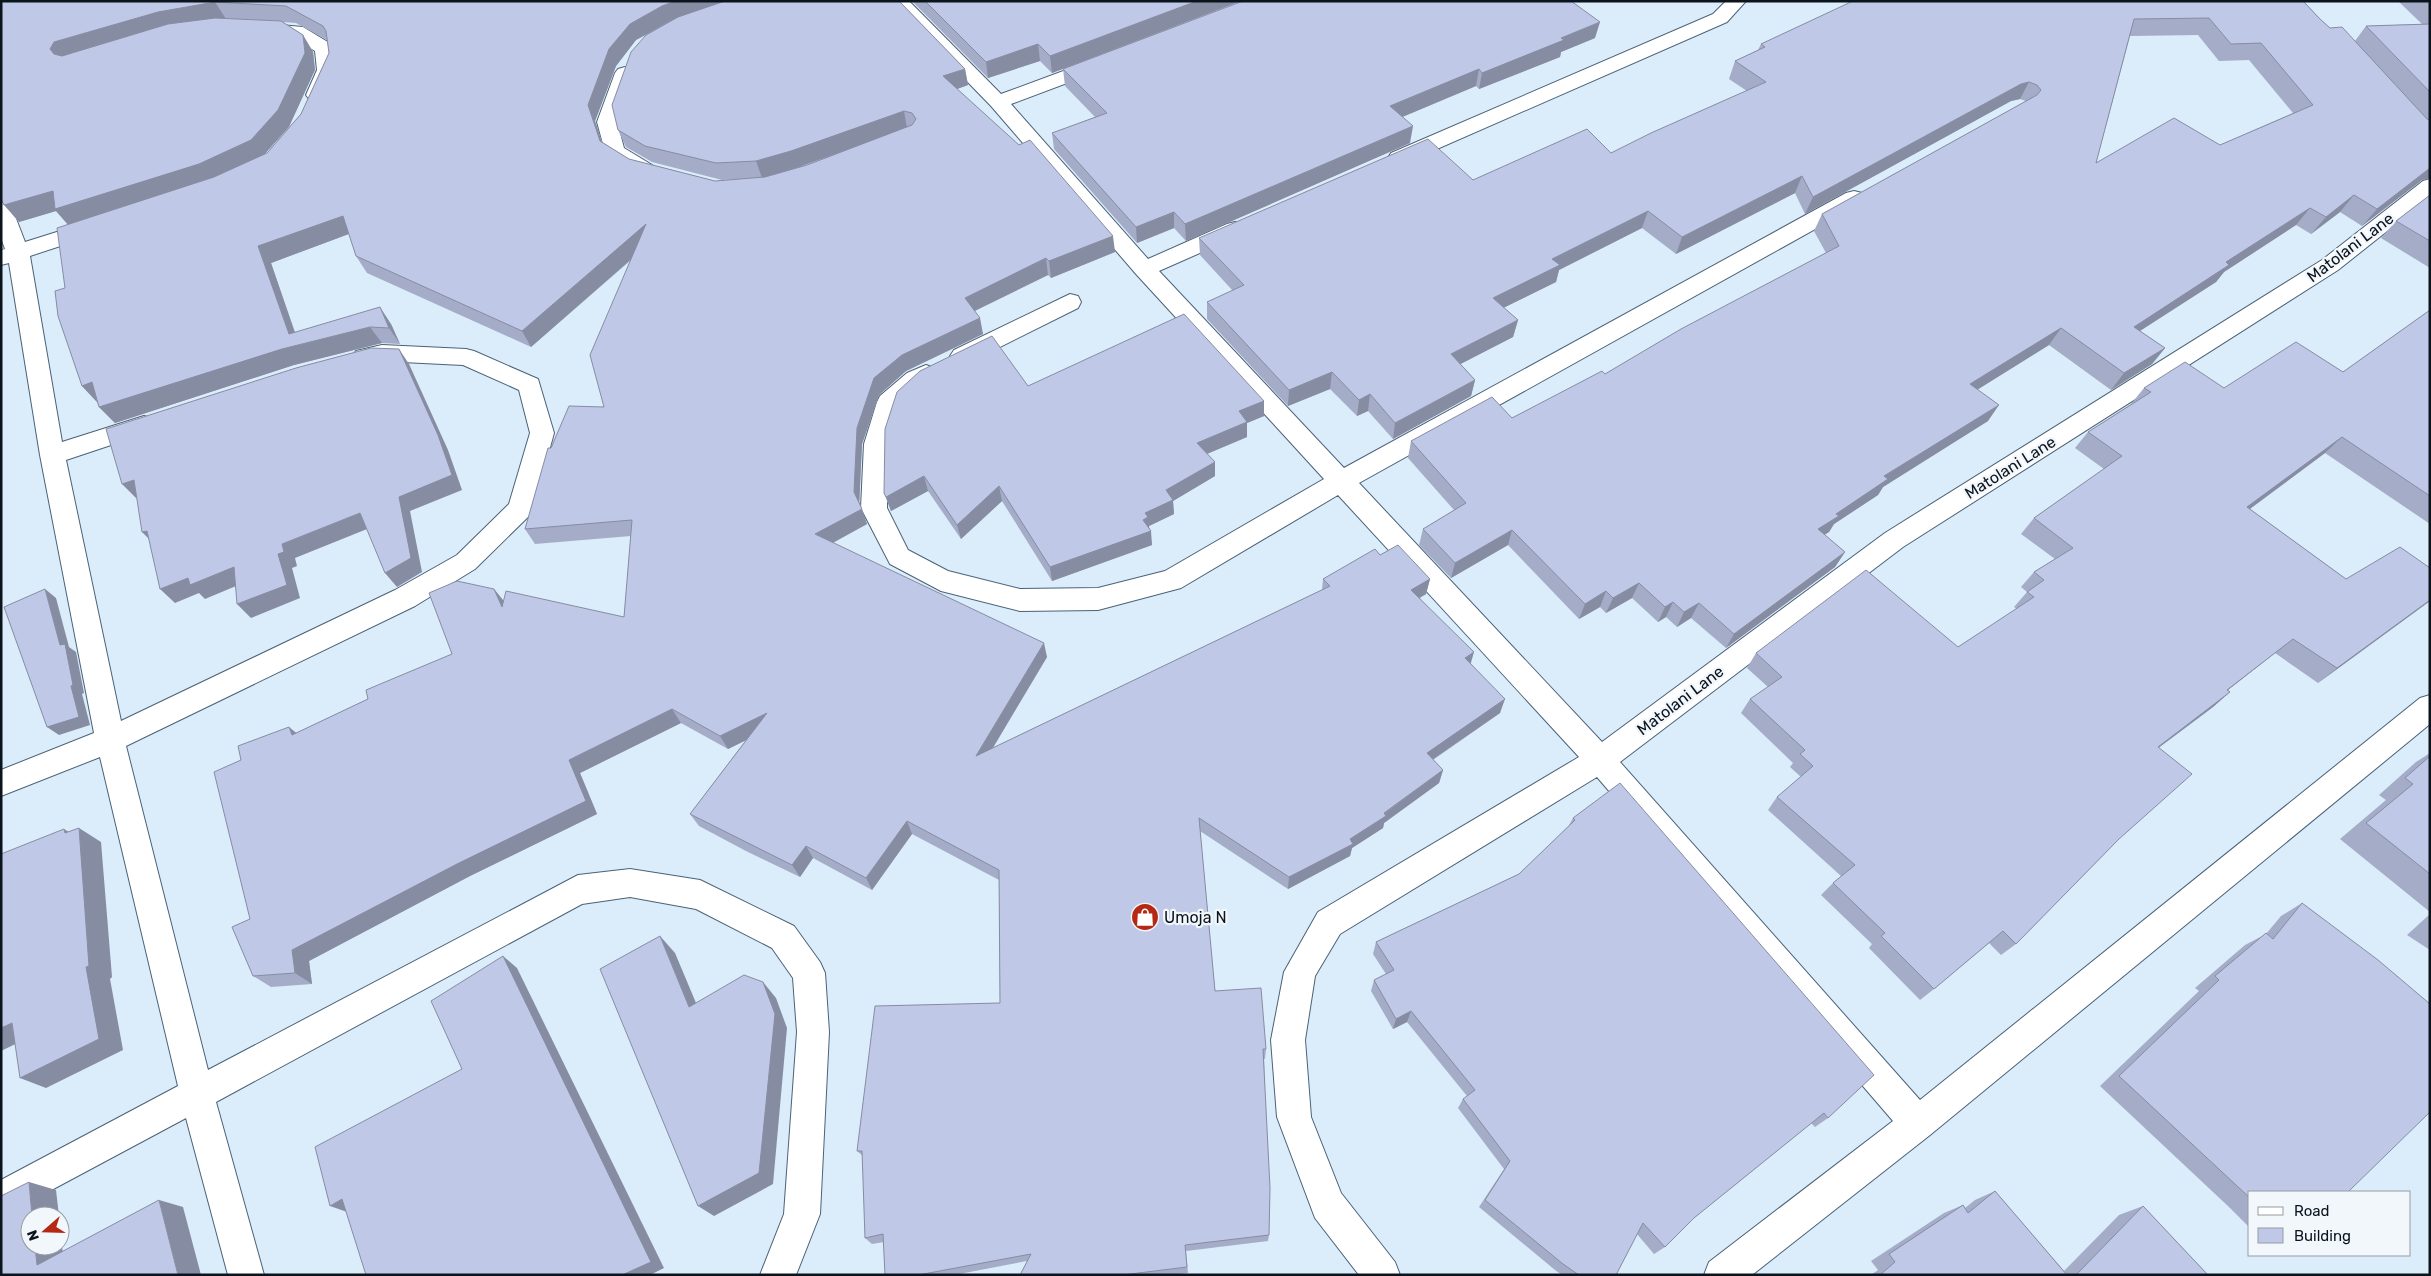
<svg xmlns="http://www.w3.org/2000/svg" width="2431" height="1276" viewBox="0 0 2431 1276" font-family="Rubik,sans-serif">
  <style>
    .lines { fill: none; stroke-linecap: round; stroke-linejoin: round }
    .minor-casing { stroke: #4a6277; stroke-width: 2 }
    .minor { fill: #fff; fill-rule: evenodd }
    .wall { fill: #a5acc7; fill-rule: evenodd }
    .shaded-wall { fill: #868ca2 }
    .building { fill: #c0c8e7; stroke: #868ca2; fill-rule: evenodd }
    .labels { text-anchor: middle; stroke-width: 4.5; stroke-linejoin: round; paint-order: stroke }
    .street-label { font-size: 16px; fill: #0b141d; stroke: #f2f7fc }
    .poi-label { font-size: 16px; fill: #0b141d; stroke: #f2f7fc; text-anchor: start }
  </style>
  <rect width="100%" height="100%" fill="#dbecfa"/>
  <g class="lines">
    <!-- minor casing -->
    <g class="minor-casing">
      <g id="minor">
        <polygon points="889,1 909,1 1001,94 1093,60 1100,58 1107,60 1110,64 1107,68 1011,104 1148,259 1227,224 1235,222 1243,224 1246,229 1243,234 1159,271 1344,468 1846,193 1854,191 1862,193 1865,198 1862,203 1359,483 1602,742 1885,533 2322,260 2423,181 2430,179 2430,197 2338,270 1903,547 1620,762 1920,1100 2420,698 2430,695 2430,724 1930,1135 1752,1275 1704,1275 1709,1262 1893,1121 1597,777 1340,934 1315,976 1305,1040 1311,1117 1341,1193 1395,1262 1400,1275 1359,1275 1315,1218 1277,1117 1271,1040 1284,972 1318,912 1579,757 1338,495 1181,588 1098,610 1020,611 941,591 890,564 861,508 864,444 877,402 880,396 907,373 926,365 934,368 938,374 934,380 923,385 900,406 888,444 887,508 908,550 948,571 1020,589 1098,588 1165,571 1324,479 1136,274 991,106"/>
        <polygon points="1726,1 1746,1 1727,22 1405,163 1398,165 1391,163 1388,158 1391,153 1713,14"/>
        <path d="M268 24 303 27 331 44C342 61 333 84 323 99L316 101 309 99 306 95 317 70 315 51 292 37 261 34 258 30 261 26Z"/>
        <polygon points="625,67 632,69 635,73 617,122 624,148 652,165 655,170 652,175 645,177 638,175 608,156 605,151 597,122 615,73 618,69"/>
        <polygon points="1,201 9,203 12,208 25,242 95,220 103,222 106,227 103,232 30,256 62,442 144,416 153,419 156,425 153,431 66,460 121,721 395,590 457,555 509,504 530,433 519,390 463,365 382,361 364,365 356,363 352,357 356,351 382,345 466,349 474,351 538,379 554,433 533,509 529,516 475,569 415,606 126,746 208,1070 578,875 630,869 700,880 794,926 820,962 825,973 829,1032 820,1214 796,1275 760,1275 784,1214 797,1032 793,978 772,948 696,909 630,897 582,904 216,1102 264,1275 228,1275 186,1118 1,1217 1,1180 178,1086 100,757 1,796 1,770 94,733 40,455 9,263 1,265 1,250 5,249 1,238"/>
        <polygon points="1070,294 1078,296 1081,302 1078,308 970,362 962,364 954,362 950,356 954,350"/>
      </g>
    </g>
    <!-- minor -->
    <use href="#minor" class="minor"/>
  </g>
  <!-- wall -->
  <g class="wall">
    <path d="M1 1H899L965 69 968 85 957 89 1115 252 1051 278 1048 275 975 311 983 334 906 371 879 395 862 444 859 504 867 524 833 543 1047 657 993 748 1322 590 1323 579 1380 555 1430 579 1426 594 1420 598 1470 664 1500 713 1433 760 1443 770 1439 783 1384 823 1383 828 1352 848 1350 856 1288 889 1200 831 1215 991 1266 1049 1265 1059H1264L1269 1235 1268 1241 1186 1251 1188 1273 1171 1275H1020L1027 1261 954 1275H885L884 1242 872 1244 865 1238 863 1156 857 1151 1000 1003 999 880 912 834 872 890 813 858 800 877 746 851 699 826 690 814 746 740 728 749 681 723 580 773 597 814 470 876 309 961 312 984 271 987 253 976 250 919 296 733 368 699 452 654 494 589 503 600 624 617 631 536 535 544 525 529 551 448 604 407 631 260 531 347 367 273 356 256 349 234 271 263 295 332 391 324 400 344 382 343 294 365 115 423 99 407 97 402 82 386 65 288 68 224 56 211 19 222 1 200ZM283 22 296 23 327 40 329 53 301 114 267 153 265 154 315 70 313 52 303 35ZM646 35 618 130 626 147 652 162 722 180 737 179 715 181 629 159 602 142 595 121 616 66 636 40ZM833 155 807 165 799 167Z"/>
    <polygon points="912,1 1241,1 1052,73 1040,61 988,78"/>
    <path d="M2035 1H2303L2320 19 2330 28 2355 41 2366 26 2422 24 2398 1H2430V178L2422 180 2362 226 2340 212 2311 234 2296 225 2224 272 2216 282 2140 331 2165 348 2152 364 2111 390 2049 345 1977 390 1988 421 1883 487 1878 495 1834 524 1829 532 1824 535 1845 552 1835 567 1726 648 1691 618 1677 627 1666 617 1658 622 1632 598 1606 613 1600 607 1579 619 1508 545 1451 578 1419 545 1423 529 1454 510 1408 458 1411 441 1512 418 1605 374 1826 253 1814 231 1822 214 2026 101 2020 99 2011 101 1805 214 1795 193 1676 254 1642 228 1559 270 1556 282 1503 308 1518 320 1513 337 1460 364 1475 380 1471 396 1393 439 1368 411 1357 416 1330 389 1288 406 1207 319V302L1233 291 1200 255 1199 238 1473 180 1611 153 1747 91 1729 79 1735 61 1758 50 1761 44ZM2198 35 2219 61 2249 60 2293 113 2220 145 2096 163 2130 36Z"/>
    <polygon points="1595,38 1561,52 1560,57 1479,89 1476,86 1402,117 1410,143 1186,241 1174,228 1137,243 1054,149 1052,133 1095,117 1065,86 1063,69"/>
    <polygon points="2430,195 2430,268 2381,238 2396,221"/>
    <polygon points="2430,310 2430,524 2325,453 2250,509 2346,579 2430,601 2318,683 2275,653 2228,690 2230,692 2213,707 2158,748 2119,839 2016,944 2001,955 1989,943 1934,989 1920,1000 1869,948 1872,944 1821,895 1833,883 1841,876 1768,810 1777,797 1801,777 1790,767 1793,763 1741,713 1750,699 1768,687 1747,668 1756,653 1958,647 2017,609 2014,607 2027,592 2021,587 2034,572 2055,559 2021,534 2034,518 2104,469 2075,448 2088,432 2131,404 2144,388 2224,388 2343,372"/>
    <polygon points="1028,386 1264,401 1264,416 1247,423 1247,437 1207,454 1215,462 1215,476 1173,501 1174,514 1149,526 1152,545 1052,581 1002,501 961,539 928,491 891,511 884,493"/>
    <polygon points="2430,753 2430,912 2340,839 2386,800 2379,795 2416,762"/>
    <polygon points="1573,818 1828,1118 1815,1127 1811,1123 1694,1218 1665,1247 1654,1254 1637,1234 1616,1275 1562,1275 1555,1270 1479,1207 1504,1169 1458,1108 1463,1099 1467,1096 1407,1022 1393,1029 1371,991 1374,980 1386,974 1373,954 1376,942 1519,874 1568,827"/>
    <polygon points="2302,903 2250,1192 2250,1228 2229,1207 2100,1086 2199,991 2195,988 2245,945 2266,934 2281,916"/>
    <polygon points="2430,914 2430,950 2407,935"/>
    <polygon points="1995,1191 2064,1271 2119,1215 2143,1206 2208,1275 1871,1275 1878,1270 1871,1261 1944,1213 1963,1205 1965,1208 1975,1200"/>
  </g>
  <!-- shaded-wall -->
  <g class="shaded-wall">
    <polygon points="675,1 730,1 668,22 636,40 616,66 595,121 607,158 600,141 588,105 609,49 630,24 662,6"/>
    <polygon points="1197,1 1241,1 1052,73 1050,56"/>
    <polygon points="215,2 226,19 64,66 50,49 54,42 158,12"/>
    <polygon points="1600,22 1595,38 1561,52 1560,57 1479,89 1482,73 1561,38"/>
    <polygon points="303,35 313,52 315,70 289,127 263,156 211,180 69,226 56,211 19,222 4,205"/>
    <polygon points="1038,44 1040,61 988,78 986,62"/>
    <polygon points="965,69 968,85 946,93 943,76"/>
    <polygon points="1479,69 1476,86 1388,123 1390,106"/>
    <polygon points="2029,82 2020,99 2011,101 1805,214 1813,197 2021,84"/>
    <polygon points="904,111 907,128 796,168 762,178 756,161"/>
    <polygon points="1413,126 1410,143 1186,241 1185,224"/>
    <polygon points="2430,168 2430,178 2422,180 2362,226 2377,209"/>
    <polygon points="1802,176 1795,193 1676,254 1682,237"/>
    <polygon points="2354,195 2340,212 2311,234 2326,217"/>
    <polygon points="2310,208 2296,225 2224,272 2216,282 2121,343 2134,327 2226,262"/>
    <polygon points="1648,211 1642,228 1559,270 1556,282 1489,315 1493,298 1552,259"/>
    <polygon points="1174,212 1174,228 1137,243 1136,227"/>
    <polygon points="343,216 354,232 271,263 299,345 370,327 382,343 294,365 115,423 99,407 289,334 258,246"/>
    <polygon points="646,224 653,240 531,347 522,331"/>
    <polygon points="1113,236 1115,252 1051,278 1049,261"/>
    <polygon points="1046,258 1048,275 968,314 965,298"/>
    <polygon points="380,307 391,324 400,344 389,328"/>
    <polygon points="980,318 983,334 906,371 879,395 862,444 859,508 854,492 857,428 874,378 902,355"/>
    <polygon points="1518,320 1513,337 1447,371 1451,354"/>
    <polygon points="2061,328 2049,345 1959,401 1970,384"/>
    <polygon points="2165,348 2152,364 2111,390 2124,373"/>
    <polygon points="399,349 409,364 448,450 462,490 410,511 422,572 397,587 385,573 399,497"/>
    <polygon points="1332,372 1330,389 1288,406 1289,390"/>
    <polygon points="1475,380 1471,396 1393,439 1395,423"/>
    <polygon points="92,382 97,402 82,386"/>
    <polygon points="1370,394 1368,411 1357,416 1359,400"/>
    <polygon points="1264,401 1264,416 1247,423 1247,437 1197,458 1197,443 1239,411"/>
    <polygon points="1999,405 1988,421 1883,487 1878,495 1834,524 1829,532 1808,545 1818,529 1836,514 1884,476"/>
    <polygon points="2342,437 2325,453 2232,522 2247,507"/>
    <polygon points="1215,462 1215,476 1173,501 1174,514 1149,526 1149,531 1151,531 1152,545 1052,581 1050,567 1143,520 1145,513 1166,490"/>
    <polygon points="924,476 928,491 891,511 886,497"/>
    <polygon points="134,480 137,499 122,484"/>
    <polygon points="999,486 1002,501 961,539 957,525"/>
    <polygon points="862,509 867,524 821,549 815,534"/>
    <polygon points="360,513 372,527 295,558 297,566 292,568 300,598 251,618 237,604 278,554 282,544"/>
    <polygon points="1512,530 1508,545 1451,578 1455,563"/>
    <polygon points="147,531 157,547 142,532"/>
    <polygon points="1845,552 1835,567 1726,648 1734,634"/>
    <polygon points="234,567 248,581 205,599 199,593 175,603 160,589 188,578"/>
    <polygon points="1430,579 1426,594 1408,604 1411,590"/>
    <polygon points="1639,583 1632,598 1606,613 1613,598"/>
    <polygon points="45,589 56,598 69,647 76,652 84,693 82,694 90,725 59,735 47,727 60,645"/>
    <polygon points="494,589 506,604 502,607"/>
    <polygon points="1606,591 1600,607 1579,619 1585,604"/>
    <polygon points="2430,600 2430,601 2318,683 2337,668"/>
    <polygon points="1673,602 1666,617 1658,622 1665,607"/>
    <polygon points="1699,603 1691,618 1677,627 1684,612"/>
    <polygon points="2293,639 2275,653 2210,704 2227,690"/>
    <polygon points="1044,643 1047,657 980,769 976,756"/>
    <polygon points="1474,652 1470,666 1465,658"/>
    <polygon points="2230,692 2213,707 2141,761 2158,747"/>
    <polygon points="1505,699 1500,713 1423,766 1427,753"/>
    <polygon points="672,709 681,723 580,773 597,814 470,876 309,961 312,984 295,973 292,950 569,760"/>
    <polygon points="767,713 775,726 728,749 720,736"/>
    <polygon points="289,727 305,740 292,735"/>
    <polygon points="1443,770 1439,783 1384,823 1383,828 1352,848 1350,856 1288,889 1289,877 1350,839"/>
    <polygon points="907,821 912,834 872,890 866,878"/>
    <polygon points="79,828 101,842 112,977 110,979 123,1050 46,1088 20,1078 86,967 64,829 80,839"/>
    <polygon points="806,846 813,858 800,877 792,865"/>
    <polygon points="660,936 675,953 704,1022 689,1007"/>
    <polygon points="503,956 517,968 664,1268 650,1275 622,1275"/>
    <polygon points="763,982 776,998 787,1028 773,1184 714,1216 698,1206"/>
    <polygon points="1411,1011 1407,1022 1393,1029 1396,1019"/>
    <polygon points="12,1023 38,1033 1,1051 1,1028"/>
    <polygon points="29,1182 56,1190 59,1216 32,1216"/>
    <polygon points="342,1199 350,1213 330,1206"/>
    <polygon points="159,1200 183,1207 201,1275 178,1275"/>
    <polygon points="60,1229 65,1272 37,1265 35,1246 60,1246"/>
  </g>
  <!-- building -->
  <g class="building">
    <polygon points="1,1 675,1 662,6 630,24 609,49 588,105 600,141 629,159 715,181 765,177 807,165 912,125 916,119 912,113 904,111 791,151 756,161 716,163 645,146 618,130 612,105 631,52 646,35 678,17 725,1 899,1 965,69 943,76 1019,145 1030,140 1113,236 1049,261 1046,258 965,298 980,318 902,355 874,378 857,428 854,492 862,509 815,534 1044,643 976,756 1330,586 1323,579 1375,549 1380,555 1398,545 1430,579 1411,590 1474,652 1465,658 1505,699 1427,753 1443,770 1384,813 1386,816 1350,839 1353,844 1289,877 1199,818 1215,991 1261,988 1266,1049 1263,1049 1270,1188 1269,1235 1185,1245 1187,1267 1122,1275 1020,1275 1031,1254 918,1275 885,1275 883,1234 865,1238 862,1151 857,1151 875,1006 1000,1003 999,870 907,821 866,878 806,846 792,865 690,814 767,713 720,736 672,709 569,760 586,801 457,864 292,950 295,973 253,976 232,927 250,919 214,772 241,760 238,746 289,727 292,735 368,699 366,690 452,654 429,593 457,581 494,589 502,607 506,591 624,617 632,520 525,529 548,448 551,448 569,406 604,407 590,355 646,224 522,331 356,256 343,216 258,246 289,334 380,307 389,328 370,327 282,349 99,407 92,382 82,386 58,316 55,291 65,288 57,228 214,177 267,153 301,114 329,53 326,31 323,26 286,6 215,2 158,12 54,42 50,49 54,54 62,56 168,24 215,18 281,21 303,35 305,53 278,110 251,140 199,164 55,209 53,191 4,205 1,199"/>
    <polygon points="925,1 1197,1 1050,56 1038,44 986,62"/>
    <polygon points="1243,1 1571,1 1600,22 1561,38 1564,40 1482,73 1479,69 1390,106 1413,126 1185,224 1174,212 1136,227 1052,133 1107,113 1063,69"/>
    <path d="M1853 1H2303L2320 19 2330 28 2342 27 2427 119 2430 120V168L2377 209 2354 195 2326 217 2310 208 2226 262 2229 265 2134 327 2165 348 2124 373 2061 328 1970 384 1999 405 1884 476 1888 479 1836 514 1839 516 1818 529 1845 552 1734 634 1699 603 1684 612 1673 602 1665 607 1639 583 1613 598 1606 591 1585 604 1512 530 1455 563 1423 529 1466 503 1411 441 1492 397 1512 418 1602 371 1605 374 1681 329 1839 246 1822 214 2037 95 2041 90 2037 85 2029 82 2021 84 1813 197 1802 176 1682 237 1648 211 1552 259 1560 265 1493 298 1518 320 1451 354 1475 380 1395 423 1370 394 1359 400 1332 372 1289 390 1207 302 1244 285 1199 238 1428 139 1473 180 1587 129 1611 153 1651 133 1766 82 1735 61 1765 47 1761 44ZM2209 18 2231 44 2261 43 2313 105 2220 145 2174 118 2096 163 2134 19Z"/>
    <polygon points="2430,24 2430,92 2366,26"/>
    <polygon points="2430,195 2430,241 2396,221"/>
    <polygon points="2430,310 2430,496 2342,437 2247,507 2346,579 2400,547 2430,568 2430,600 2337,668 2293,639 2227,690 2230,692 2158,747 2192,774 2119,839 2016,944 2003,931 1934,989 1881,936 1885,933 1833,883 1855,865 1777,797 1813,766 1800,754 1805,750 1750,699 1782,677 1756,653 1866,570 1958,647 2034,597 2027,592 2044,580 2034,572 2073,548 2034,518 2122,456 2088,432 2151,392 2144,388 2185,362 2224,388 2296,342 2343,372"/>
    <polygon points="1184,314 1264,401 1239,411 1247,422 1197,443 1215,462 1166,490 1173,500 1145,513 1148,517 1143,520 1151,531 1050,567 999,486 957,525 924,476 886,497 884,493 885,429 897,392 920,371 992,336 1028,386"/>
    <polygon points="371,348 399,349 438,435 452,475 399,497 411,558 385,573 360,513 282,544 284,552 278,554 287,585 237,604 234,567 190,585 188,578 160,589 147,531 142,532 134,480 122,484 106,429 296,368"/>
    <polygon points="45,589 60,645 65,644 73,685 71,686 79,717 47,727 4,607"/>
    <polygon points="2430,756 2430,874 2366,823 2413,784 2405,778"/>
    <polygon points="1620,783 1874,1075 1828,1118 1824,1113 1694,1218 1665,1247 1643,1223 1616,1275 1579,1275 1563,1264 1485,1200 1510,1161 1463,1099 1475,1090 1411,1011 1396,1019 1374,980 1394,970 1376,942 1519,874 1575,820 1573,818"/>
    <polygon points="79,828 89,966 86,967 99,1039 20,1078 12,1023 1,1028 1,854 64,829 65,833"/>
    <polygon points="2302,903 2378,960 2430,1004 2430,1112 2348,1192 2250,1192 2250,1198 2119,1076 2219,980 2215,976 2266,933 2273,939"/>
    <polygon points="660,936 689,1007 744,975 763,982 775,1014 759,1173 698,1206 600,969"/>
    <polygon points="503,956 651,1262 622,1275 366,1275 342,1199 330,1206 315,1147 462,1069 431,1001"/>
    <polygon points="29,1182 32,1216 30,1216 30,1246 35,1246 37,1265 159,1200 178,1275 1,1275 1,1196"/>
    <polygon points="1995,1191 2067,1275 1880,1275 1895,1262 1889,1254 1963,1205 1968,1213"/>
    <polygon points="2143,1206 2208,1275 2076,1275"/>
  </g>
  <!-- icons -->
  <defs>
    <g id="shop-disc" transform="scale(1.4375)"><circle r="9.5" fill="#b52813" stroke="#f2f7fc"/><path d="M-5-2.5h2.3a2.7 3.5 0 0 1 5.4 0H5L5.5 6h-11ZM-1.5-2.5h3a1.5 2.3 0 0 0-3 0Z" fill="#fff"/></g>
  </defs>
  <g fill-rule="evenodd">
    <use href="#shop-disc" x="1145" y="917"/>
  </g>
  <g class="labels">
    <!-- street labels -->
    <g class="street-label">
      <text transform="translate(2350 247) rotate(-37)" y="6">Matolani Lane</text>
      <text transform="translate(2010 467) rotate(-32)" y="6">Matolani Lane</text>
      <text transform="translate(1680 700) rotate(-37)" y="6">Matolani Lane</text>
    </g>
    <!-- poi labels -->
    <g class="poi-label">
      <text x="1164" y="923">Umoja N</text>
    </g>
  </g>
  <!-- border -->
  <rect width="2431" height="1276" fill="none" stroke="#0b141d" stroke-width="5"/>
  <!-- legend -->
  <rect x="2248" y="1191" width="162" height="65" fill="#f2f7fc" stroke="#969ca3"/>
  <rect x="2258" y="1207" width="25" height="8" fill="#ffffff" stroke="#969ca3"/>
  <text x="2294" y="1216" font-size="15" fill="#0b141d">Road</text>
  <rect x="2258" y="1228" width="25" height="15" fill="#c0c8e7" stroke="#969ca3"/>
  <text x="2294" y="1241" font-size="15" fill="#0b141d">Building</text>
  <!-- north arrow -->
  <g transform="translate(45 1231) rotate(250)"><circle r="24" fill="#f2f7fc" stroke="#969ca3"/>
  <path d="M0-4L9 19L0 12L-9 19Z" fill="#b52813"/>
  <text y="-8" font-size="14" font-weight="bold" text-anchor="middle" fill="#0b141d">N</text>
  </g>
</svg>
